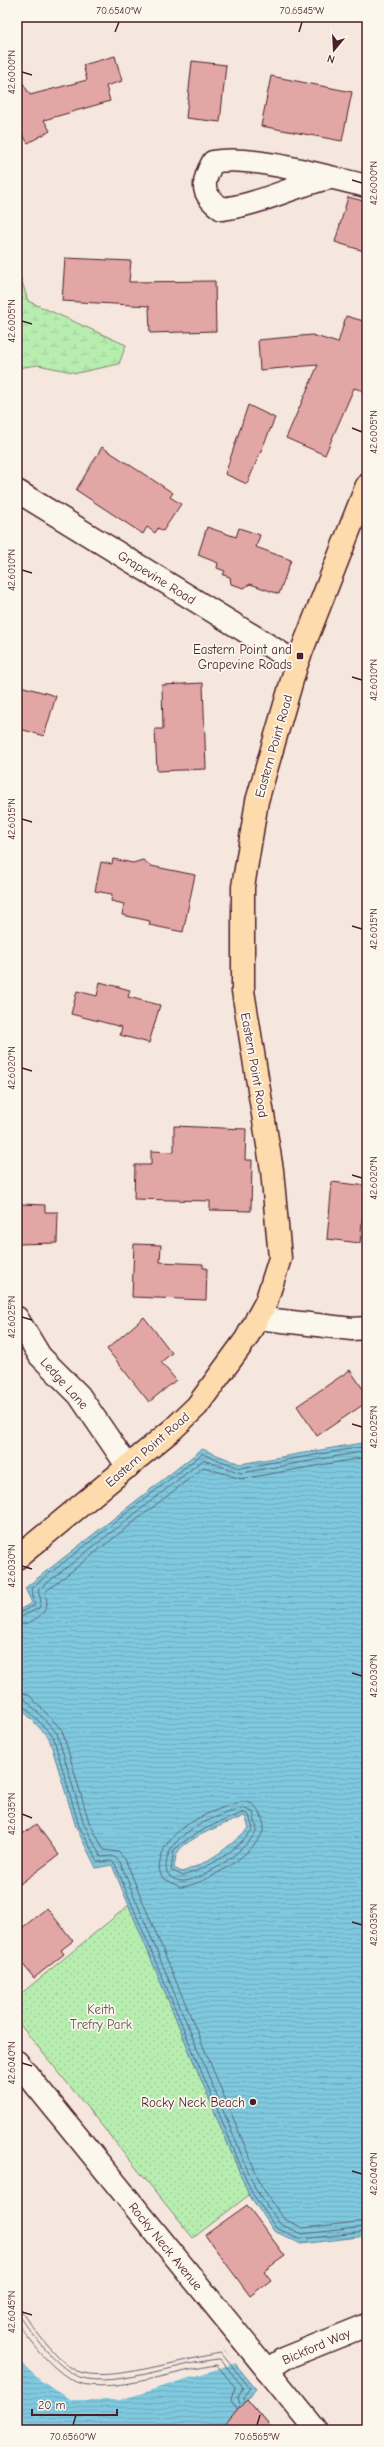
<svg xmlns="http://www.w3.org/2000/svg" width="384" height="2447" viewBox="0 0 384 2447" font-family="'Comic Neue',sans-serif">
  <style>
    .grass { fill: url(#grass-dots); stroke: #80866e }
    .wetland { fill: url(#wetland-marsh); stroke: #80866e }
    .water { fill: url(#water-rules); stroke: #6a8597; fill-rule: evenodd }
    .pier { fill: #f6e7de }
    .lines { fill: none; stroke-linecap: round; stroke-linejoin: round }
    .shore { stroke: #5f6373; stroke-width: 1 }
    .building { fill: #e2a7a5; stroke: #4a1f2b }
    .minor-casing { stroke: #4a1f2b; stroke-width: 25 }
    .major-casing { stroke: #4a1f2b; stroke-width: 25 }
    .minor { stroke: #fbf7ec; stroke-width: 22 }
    .major { stroke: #fedbac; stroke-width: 22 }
    .ticks { fill: none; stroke: #4a1f2b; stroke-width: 1.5 }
    .poi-dot { fill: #4a1f2b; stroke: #fbf7ec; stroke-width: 1.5 }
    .labels { text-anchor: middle; stroke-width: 3.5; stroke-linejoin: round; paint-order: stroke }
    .street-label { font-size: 13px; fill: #4a1f2b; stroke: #fbf7ec }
    .poi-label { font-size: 13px; fill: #4a1f2b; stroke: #fbf7ec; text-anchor: end }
    .park-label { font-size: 13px; fill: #65534c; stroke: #fbf7ec }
    .neatline { fill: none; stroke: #4a1f2b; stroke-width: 1.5 }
    .ticks-label { font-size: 10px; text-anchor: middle; fill: #4a1f2b }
  </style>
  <defs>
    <pattern id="grass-dots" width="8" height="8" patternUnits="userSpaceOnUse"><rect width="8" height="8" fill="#b7eeb0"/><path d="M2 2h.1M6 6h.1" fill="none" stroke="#9fcc98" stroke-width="1.8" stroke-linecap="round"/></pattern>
    <pattern id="wetland-marsh" width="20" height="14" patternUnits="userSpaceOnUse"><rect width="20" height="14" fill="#b7eeb0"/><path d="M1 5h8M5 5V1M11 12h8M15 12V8" fill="none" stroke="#9fcc98"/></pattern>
    <pattern id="water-rules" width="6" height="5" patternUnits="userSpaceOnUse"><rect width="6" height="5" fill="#7fc9df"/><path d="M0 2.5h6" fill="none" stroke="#6facc0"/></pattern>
  </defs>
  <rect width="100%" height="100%" fill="#f6e7de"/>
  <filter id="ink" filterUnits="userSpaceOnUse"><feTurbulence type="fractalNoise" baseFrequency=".025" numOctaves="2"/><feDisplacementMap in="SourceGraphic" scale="8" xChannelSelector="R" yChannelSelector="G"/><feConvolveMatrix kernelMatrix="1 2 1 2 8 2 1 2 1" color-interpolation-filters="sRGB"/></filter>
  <g filter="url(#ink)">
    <!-- grass -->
    <polygon class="grass" points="129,1905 249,2195 193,2238 17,2021 17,1997"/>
    <!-- wetland -->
    <polygon class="wetland" points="17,266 28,301 126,345 119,364 77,373 38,365 17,368"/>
    <!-- water -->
    <g class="water">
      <path d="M367 1442V2236L301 2244 274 2231 249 2195 112 1865 96 1868 76 1827 49 1738 17 1704V1611L32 1603 25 1588 202 1449 240 1464ZM245 1816 249 1828C227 1848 211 1862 182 1872L174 1868C175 1864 175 1856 178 1852 186 1838 229 1822 245 1816Z"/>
      <path d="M17 2299C32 2317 58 2358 79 2367 90 2372 101 2371 113 2371L223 2349 256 2389 247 2399 273 2430H17Z"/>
    </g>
    <!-- pier -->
    <polygon class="pier" points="17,2297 62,2351 79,2365 95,2370 112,2369 221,2347 236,2363 120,2400 72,2400 41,2381 17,2359"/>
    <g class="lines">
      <!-- shore -->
      <g class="shore">
        <polyline points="17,1614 35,1605 31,1588 202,1454 240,1468 367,1446"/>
        <polyline points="17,1619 39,1608 41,1601 38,1590 203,1460 241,1473 367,1451"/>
        <path d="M17 1625C28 1625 45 1616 47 1604 47 1599 45 1595 45 1592L204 1467 241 1479 367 1457"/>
        <polyline points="17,1691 29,1695 62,1730 89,1822 104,1850 118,1852 125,1859 262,2187 284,2219 303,2228 367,2221"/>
        <polyline points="17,1697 25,1699 57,1733 84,1824 101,1857 113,1856 120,1862 256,2190 280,2224 302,2234 367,2227"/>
        <polyline points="17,1702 21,1703 53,1736 79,1826 98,1862 111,1861 115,1864 252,2193 276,2228 301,2239 367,2232"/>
        <path d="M241 1802C256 1800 262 1814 264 1827 262 1850 202 1887 180 1887L163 1878C158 1871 159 1865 161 1858 168 1826 213 1810 241 1802Z"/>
        <path d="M242 1808 253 1812 257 1830C249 1848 202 1882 182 1881 177 1881 171 1877 168 1874 165 1869 166 1865 167 1859 174 1830 217 1816 242 1808Z"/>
        <path d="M243 1813 249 1815 253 1829C235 1852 210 1867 183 1876L171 1870 174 1850C193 1832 219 1822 243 1813Z"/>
        <path d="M17 2305C31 2324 55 2361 77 2371 107 2384 185 2358 221 2353L250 2388 243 2397 244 2401"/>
        <path d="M17 2313C33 2334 50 2360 73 2374 104 2393 183 2361 220 2359L243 2387 238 2397 240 2405"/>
        <path d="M17 2323C32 2343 49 2366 70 2379 101 2399 180 2369 217 2365L235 2387 232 2400 237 2410"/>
      </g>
    </g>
    <!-- building -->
    <g class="building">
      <polygon points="115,56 122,81 106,86 110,101 44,120 50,131 28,143 17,127 17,73 30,95 87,80 83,65"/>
      <polygon points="192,61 226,65 220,122 186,118"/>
      <polygon points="271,76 352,92 342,141 261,126"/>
      <polygon points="348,197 367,202 367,252 335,242"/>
      <polygon points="65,258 131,261 129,282 215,281 216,331 150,333 149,306 62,301"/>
      <polygon points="346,316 367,322 367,392 354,388 325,455 286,438 318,365 260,370 258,340 312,335 338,343"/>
      <polygon points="248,405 275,418 247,484 225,474"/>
      <polygon points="102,447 173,493 170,497 181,504 163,531 158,528 155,533 147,527 143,534 76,490"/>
      <polygon points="207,527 236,537 239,528 260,535 256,547 291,560 279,594 250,584 244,588 231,584 230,577 223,575 225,571 217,568 218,563 198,555"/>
      <polygon points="203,683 206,769 157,771 155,729 163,729 162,685"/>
      <polygon points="17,685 56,696 44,736 17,728"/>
      <polygon points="113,859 133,863 143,860 151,866 195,875 183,932 149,925 150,921 122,915 124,904 111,901 112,894 95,891 101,862 112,864"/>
      <polygon points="100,982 130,990 128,997 160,1005 149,1043 120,1035 122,1027 71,1014 77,991 97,996"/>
      <polygon points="174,1126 246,1129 245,1160 252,1160 251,1211 210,1210 210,1201 134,1199 135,1165 151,1165 151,1151 174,1152"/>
      <polygon points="332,1182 367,1186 367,1211 363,1211 360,1243 327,1239"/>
      <polygon points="20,1204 45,1205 45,1212 58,1212 57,1243 17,1244 17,1212 20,1212"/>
      <polygon points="134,1244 161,1245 160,1262 203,1264 203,1268 207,1268 206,1300 132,1297"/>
      <polygon points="144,1317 172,1353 161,1362 176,1380 149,1402 107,1349"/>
      <polygon points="350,1370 367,1395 367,1402 317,1436 297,1406"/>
      <polygon points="36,1824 59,1855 17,1886 17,1838"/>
      <polygon points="47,1908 73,1941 61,1950 64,1954 34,1978 17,1957 17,1932"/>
      <polygon points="247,2205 285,2256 264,2271 271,2280 250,2296 205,2235"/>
      <polygon points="247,2399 273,2430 221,2430"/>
    </g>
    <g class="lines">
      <!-- minor casing -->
      <g class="minor-casing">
        <g id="minor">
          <path d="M329 178C292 186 259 205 222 209 201 195 201 183 213 162 250 154 327 177 367 186"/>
          <polyline points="17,491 297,663"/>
          <polyline points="17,1318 40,1356 79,1395 128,1467"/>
          <polyline points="257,1318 352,1329 367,1328"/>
          <polyline points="17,2062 316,2430"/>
          <polyline points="267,2370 285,2358 367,2325"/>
        </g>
      </g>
      <!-- major casing -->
      <g class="major-casing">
        <polyline id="major" points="17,1558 173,1429 197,1406 246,1339 266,1302 280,1258 272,1170 243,991 243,887 257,801 297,663 367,485"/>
      </g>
      <!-- minor -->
      <use href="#minor" class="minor"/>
      <!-- major -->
      <use href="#major" class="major"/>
    </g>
  </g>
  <!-- ticks -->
  <path class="ticks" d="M115 32 119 22M299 32 302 22M22 72 32 75M352 180 362 183M22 321 32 324M352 428 362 432M22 570 32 573M352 677 362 680M22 819 32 822M352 926 362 929M22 1068 32 1071M352 1175 362 1178M22 1317 32 1320M352 1424 362 1427M22 1566 32 1569M352 1673 362 1676M22 1814 32 1818M352 1922 362 1925M22 2063 32 2066M352 2171 362 2174M22 2312 32 2315M73 2425 76 2415M257 2425 260 2415"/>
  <!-- markers -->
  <g class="poi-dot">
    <rect x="296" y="652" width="8" height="8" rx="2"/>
    <circle cx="253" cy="2102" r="4"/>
  </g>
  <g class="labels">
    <!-- street labels -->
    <g class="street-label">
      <text transform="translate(157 577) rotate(32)" y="5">Grapevine Road</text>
      <text transform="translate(273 746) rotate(-74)" y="5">Eastern Point Road</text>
      <text transform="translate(255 1065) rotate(80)" y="5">Eastern Point Road</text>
      <text transform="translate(65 1383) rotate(48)" y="5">Ledge Lane</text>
      <text transform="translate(147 1449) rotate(-41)" y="5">Eastern Point Road</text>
      <text transform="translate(166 2246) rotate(51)" y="5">Rocky Neck Avenue</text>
      <text transform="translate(316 2346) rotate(-23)" y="5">Bickford Way</text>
    </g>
    <!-- poi labels -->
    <g class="poi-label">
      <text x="292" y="654">Eastern Point and<tspan x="292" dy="15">Grapevine Roads</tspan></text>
      <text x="245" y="2107">Rocky Neck Beach</text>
    </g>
    <!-- park labels -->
    <g class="park-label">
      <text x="101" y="2014">Keith<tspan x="101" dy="15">Trefry Park</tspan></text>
    </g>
  </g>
  <!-- margin -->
  <rect width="384" height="2447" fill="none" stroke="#fbf7ec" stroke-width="44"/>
  <!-- north arrow -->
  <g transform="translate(334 50) rotate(198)" stroke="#fbf7ec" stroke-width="3" paint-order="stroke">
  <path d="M0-3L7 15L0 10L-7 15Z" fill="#4a1f2b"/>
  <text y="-6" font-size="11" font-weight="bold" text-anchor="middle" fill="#4a1f2b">N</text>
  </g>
  <!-- scale -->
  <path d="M32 2409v6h85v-6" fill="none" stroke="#4a1f2b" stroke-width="2"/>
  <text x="38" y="2409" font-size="12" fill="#4a1f2b" stroke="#fbf7ec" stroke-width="3" paint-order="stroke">20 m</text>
  <rect x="22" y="22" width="340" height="2403" class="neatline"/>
  <g class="ticks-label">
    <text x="119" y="14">70.6540°W</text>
    <text x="302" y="14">70.6545°W</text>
    <text transform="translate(11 72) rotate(-90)" y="4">42.6000°N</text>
    <text transform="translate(373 183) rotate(-90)" y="4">42.6000°N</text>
    <text transform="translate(11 321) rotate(-90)" y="4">42.6005°N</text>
    <text transform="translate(373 432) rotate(-90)" y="4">42.6005°N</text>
    <text transform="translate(11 570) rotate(-90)" y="4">42.6010°N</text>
    <text transform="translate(373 680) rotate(-90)" y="4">42.6010°N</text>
    <text transform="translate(11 819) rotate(-90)" y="4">42.6015°N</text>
    <text transform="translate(373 929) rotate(-90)" y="4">42.6015°N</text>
    <text transform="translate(11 1068) rotate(-90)" y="4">42.6020°N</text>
    <text transform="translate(373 1178) rotate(-90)" y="4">42.6020°N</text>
    <text transform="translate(11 1317) rotate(-90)" y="4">42.6025°N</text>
    <text transform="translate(373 1427) rotate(-90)" y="4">42.6025°N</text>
    <text transform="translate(11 1566) rotate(-90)" y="4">42.6030°N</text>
    <text transform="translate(373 1676) rotate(-90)" y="4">42.6030°N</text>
    <text transform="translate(11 1814) rotate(-90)" y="4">42.6035°N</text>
    <text transform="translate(373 1925) rotate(-90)" y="4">42.6035°N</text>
    <text transform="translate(11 2063) rotate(-90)" y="4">42.6040°N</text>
    <text transform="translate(373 2174) rotate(-90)" y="4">42.6040°N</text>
    <text transform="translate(11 2312) rotate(-90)" y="4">42.6045°N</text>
    <text x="73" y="2440">70.6560°W</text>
    <text x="257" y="2440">70.6565°W</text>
  </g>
</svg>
